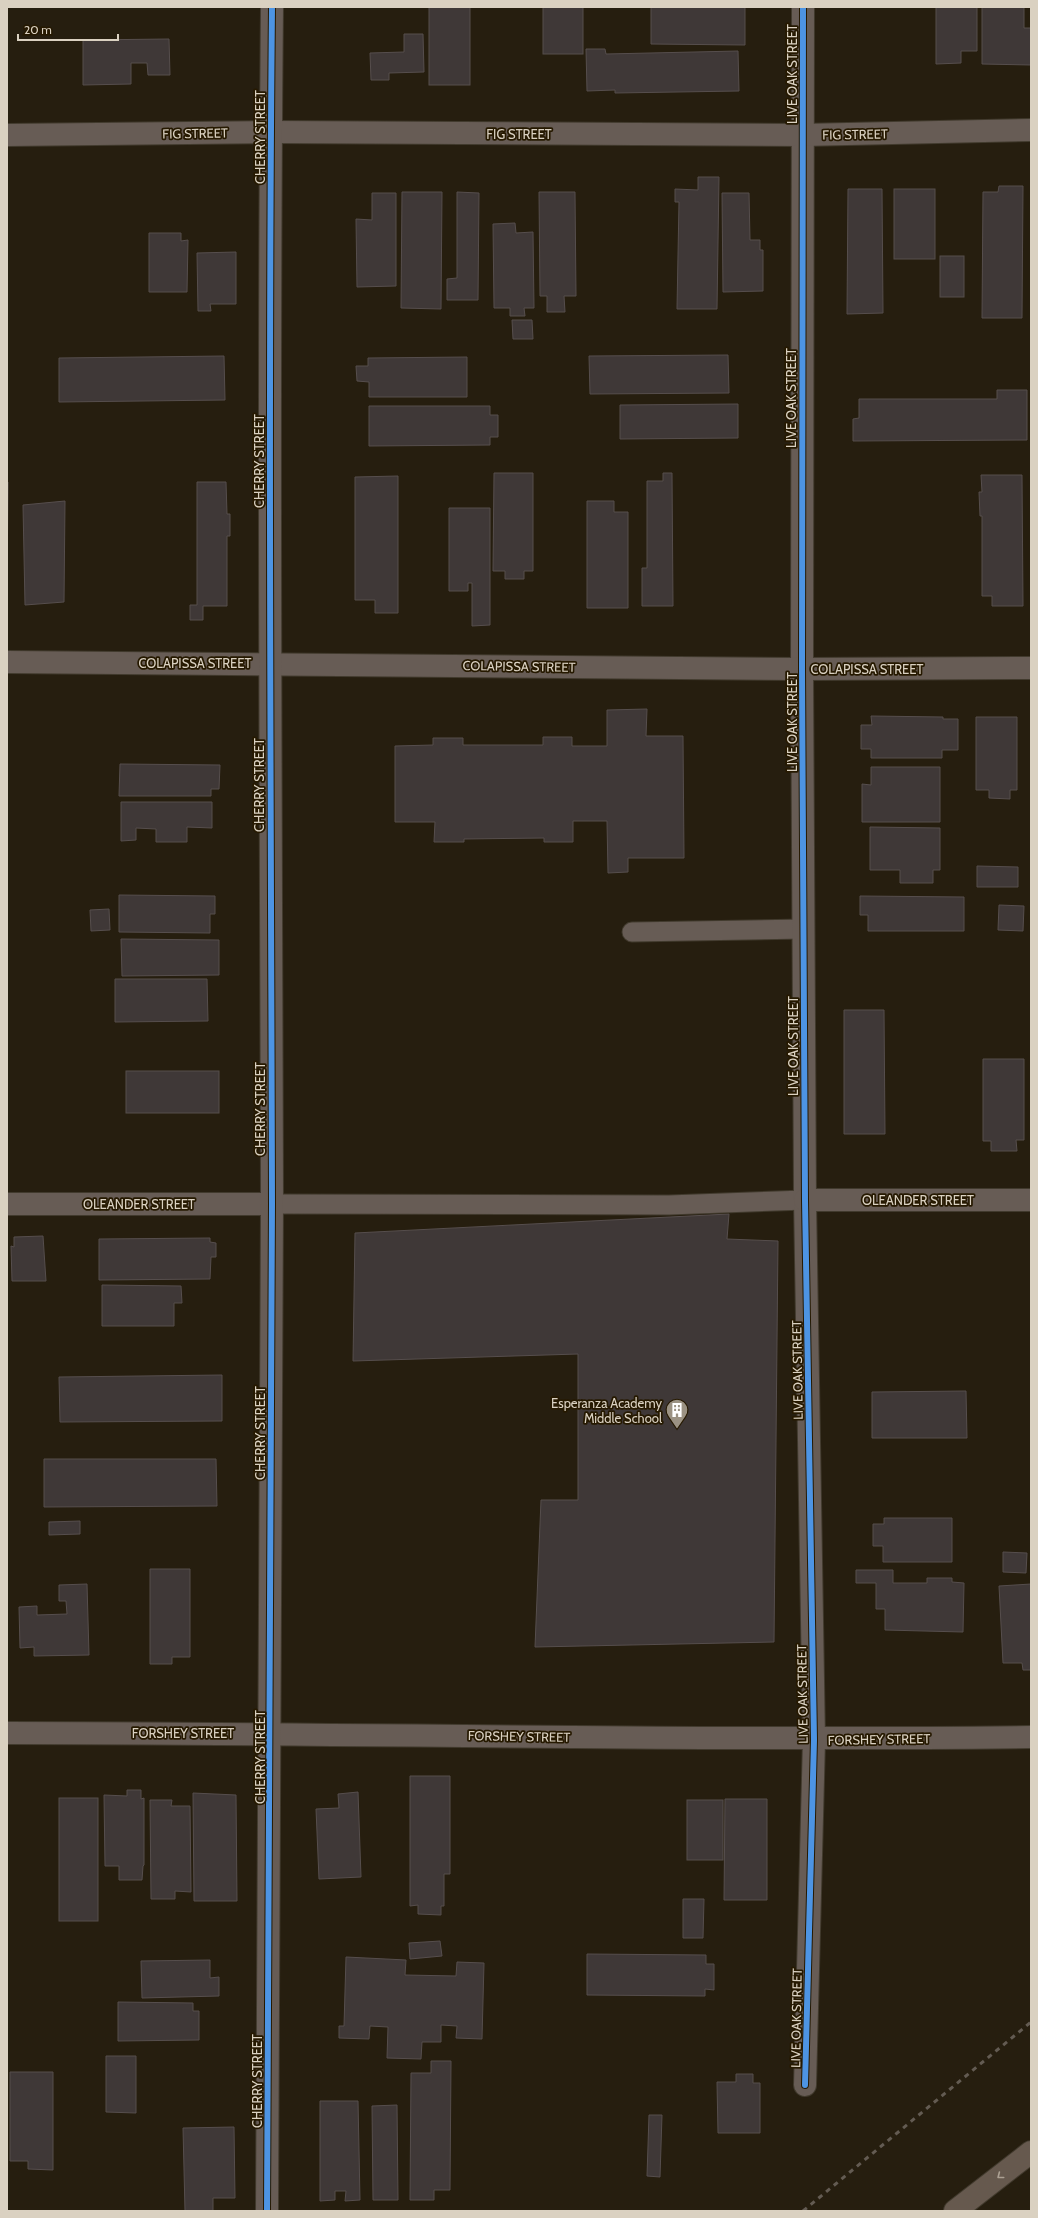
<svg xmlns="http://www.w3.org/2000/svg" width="1038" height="2218" viewBox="0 0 1038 2218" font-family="Cabin,sans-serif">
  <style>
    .building { fill: #3f3837; stroke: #564e4d }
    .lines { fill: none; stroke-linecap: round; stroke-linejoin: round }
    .service-casing { stroke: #413a2d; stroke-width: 21 }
    .minor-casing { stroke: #413a2d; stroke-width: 24 }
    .trunk-casing { stroke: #413a2d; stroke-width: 24 }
    .service { stroke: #675c55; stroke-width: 19 }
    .minor { stroke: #675c55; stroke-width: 22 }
    .trunk { stroke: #66594e; stroke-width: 22 }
    .rail { stroke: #635b52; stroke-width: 3; stroke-dasharray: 5 5; stroke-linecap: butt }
    .cycleway-casing { stroke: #261900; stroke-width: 8 }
    .cycleway { stroke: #4d94e3; stroke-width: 6 }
    .oneway { stroke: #aca193 }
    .labels { text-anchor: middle; stroke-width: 3.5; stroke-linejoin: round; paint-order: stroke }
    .street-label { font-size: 13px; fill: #dad1c1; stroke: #261900 }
    .poi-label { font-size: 13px; fill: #dad1c1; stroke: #261900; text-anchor: end }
  </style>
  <rect width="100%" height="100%" fill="#261e0f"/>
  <!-- building -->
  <g class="building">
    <rect x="429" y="7" width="41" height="78"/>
    <rect x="543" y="7" width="40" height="47"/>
    <polygon points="651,7 745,7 745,45 651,44"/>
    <polygon points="936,7 977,7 977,51 961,51 961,63 936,64"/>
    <polygon points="982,7 1024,7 1024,28 1031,28 1031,65 982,64"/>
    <polygon points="404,34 423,34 424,72 389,73 389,80 371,80 370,53 404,52"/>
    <polygon points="169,39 170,75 148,75 147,63 131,63 131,84 83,85 83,40"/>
    <polygon points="586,49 605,49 606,54 738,51 739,91 615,93 615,90 587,91"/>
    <polygon points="698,177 719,177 717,309 677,309 679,202 675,202 675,189 698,190"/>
    <polygon points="999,186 1023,186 1022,318 982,318 983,192 998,192"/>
    <polygon points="848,189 882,189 883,313 847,314"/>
    <rect x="894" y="189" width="41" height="70"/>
    <polygon points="402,192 442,192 441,309 401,308"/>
    <polygon points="457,192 479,193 478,300 447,300 447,279 457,278"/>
    <polygon points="539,192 575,192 576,296 564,296 565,312 547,312 547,296 540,296"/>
    <polygon points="372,193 396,193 396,286 357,287 356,219 372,220"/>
    <polygon points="722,193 749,193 750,240 760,240 760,250 763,250 763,291 723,292"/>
    <polygon points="515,223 516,233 533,232 534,308 524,308 525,316 510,316 510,308 494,308 493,224"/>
    <polygon points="149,233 181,233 181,241 188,240 187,292 149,292"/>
    <polygon points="236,252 236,304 210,304 211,311 198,311 197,253"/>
    <rect x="940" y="256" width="24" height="41"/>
    <polygon points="512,320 532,320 533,339 513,339"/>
    <polygon points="728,355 729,393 590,394 589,356"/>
    <polygon points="224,356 225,400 59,402 59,358"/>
    <polygon points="467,357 467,397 369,397 369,382 357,381 356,366 368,366 368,358"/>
    <polygon points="997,390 1027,390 1027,440 853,441 853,419 859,418 859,399 997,399"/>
    <polygon points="738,404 738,438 620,439 620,405"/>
    <polygon points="369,406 490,406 490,415 498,415 498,437 490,437 490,445 369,446"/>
    <polygon points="494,473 533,473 533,571 524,571 524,579 505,579 505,571 493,571"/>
    <polygon points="663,473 672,473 673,606 642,606 642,568 647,568 647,481 663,481"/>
    <polygon points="981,475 1022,475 1023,606 992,606 992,596 982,596 982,516 980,516 979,492 982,492"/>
    <polygon points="398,476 398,613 375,613 375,600 355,600 355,477"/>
    <polygon points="7,482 8,482 7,591"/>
    <polygon points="197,482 226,482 227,514 230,514 230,536 227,536 227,606 203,606 203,620 190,620 190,605 197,605"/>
    <polygon points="65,501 64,602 25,605 23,505"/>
    <polygon points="587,501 614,501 614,512 628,512 628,608 587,608"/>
    <polygon points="449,508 490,508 490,625 472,626 472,583 468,583 468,591 449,591"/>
    <polygon points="647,709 646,736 683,736 684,858 628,858 628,872 608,873 607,821 573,821 573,842 544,842 544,838 464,839 464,842 434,842 435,822 395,822 395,746 433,745 433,738 463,738 463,745 543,745 543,737 572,737 572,746 607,746 607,710"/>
    <polygon points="871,716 943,717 943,719 958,719 958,750 942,750 942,758 871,758 871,749 861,749 861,725 872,725"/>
    <polygon points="976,717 1017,717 1017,790 1010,790 1010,799 989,798 989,790 976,790"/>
    <polygon points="120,764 220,765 219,789 211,789 211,796 119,796"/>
    <polygon points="871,767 940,767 940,822 862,822 862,784 871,785"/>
    <polygon points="121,802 212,802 212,828 187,827 187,842 156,842 156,829 136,828 136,840 121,841"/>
    <polygon points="870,827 940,828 940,870 933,870 933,883 900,883 900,870 870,870"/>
    <polygon points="977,866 1018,867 1018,887 977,887"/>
    <polygon points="119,895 215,896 215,914 210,914 210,933 119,932"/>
    <polygon points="860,896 964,897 964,931 868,931 868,915 860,915"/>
    <polygon points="999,905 1024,906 1023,931 998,930"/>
    <polygon points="109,909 110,930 91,931 90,910"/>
    <polygon points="121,939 219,940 219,975 122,976"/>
    <polygon points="115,979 207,979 208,1021 115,1022"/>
    <polygon points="844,1010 884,1010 885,1134 844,1134"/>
    <polygon points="983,1059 1024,1059 1024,1140 1016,1140 1017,1151 991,1151 991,1141 983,1141"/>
    <rect x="126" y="1071" width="93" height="42"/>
    <polygon points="729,1214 727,1239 778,1241 774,1642 535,1647 541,1500 578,1500 578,1354 353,1361 355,1233"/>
    <polygon points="43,1236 46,1281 12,1281 11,1246 14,1247 14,1237"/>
    <polygon points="210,1238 210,1242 216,1243 216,1257 211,1257 210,1279 99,1280 99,1239"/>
    <polygon points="102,1285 181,1286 182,1303 174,1303 174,1326 102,1326"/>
    <polygon points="222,1375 222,1421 60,1422 59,1377"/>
    <polygon points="966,1391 967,1438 872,1438 872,1392"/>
    <polygon points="44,1459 216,1459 217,1506 44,1507"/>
    <polygon points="884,1518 952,1518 952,1562 883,1562 883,1546 873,1546 873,1524 884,1524"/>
    <polygon points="80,1521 80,1534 49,1535 49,1522"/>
    <polygon points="1003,1552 1027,1553 1026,1573 1003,1572"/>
    <polygon points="150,1569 190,1569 190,1657 172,1657 172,1664 150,1664"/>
    <polygon points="856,1570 893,1570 893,1583 927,1583 927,1578 952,1578 952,1582 964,1583 963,1632 885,1630 885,1609 876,1609 876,1583 856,1583"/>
    <polygon points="87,1584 89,1655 34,1656 34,1647 20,1648 19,1607 37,1606 37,1615 67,1614 66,1601 59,1601 59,1585"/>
    <polygon points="1031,1584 1031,1670 1023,1670 1022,1663 1003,1663 999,1586"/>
    <polygon points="410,1776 450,1776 450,1874 444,1874 444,1906 441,1906 441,1915 418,1914 418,1905 410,1906"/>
    <polygon points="127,1790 141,1790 141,1799 144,1798 144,1865 143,1866 142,1880 119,1880 119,1866 105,1866 104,1795 127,1796"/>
    <polygon points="358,1792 361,1877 319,1879 316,1809 339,1808 338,1794"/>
    <polygon points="193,1793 236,1795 237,1901 194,1901"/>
    <rect x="59" y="1798" width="39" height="123"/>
    <polygon points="725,1799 767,1799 767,1900 724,1900"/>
    <polygon points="150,1800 172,1800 171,1806 190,1806 191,1892 175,1891 175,1899 151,1899"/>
    <rect x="687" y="1800" width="36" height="60"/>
    <polygon points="683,1899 704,1899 703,1938 683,1938"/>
    <polygon points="440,1941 442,1956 410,1959 409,1943"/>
    <polygon points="587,1954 706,1955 706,1964 714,1964 714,1990 705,1989 705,1996 587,1995"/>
    <polygon points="346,1957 406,1960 405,1975 456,1976 457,1962 484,1963 482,2039 456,2038 457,2026 441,2025 441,2042 422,2042 421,2059 387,2058 388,2027 370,2026 369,2039 339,2038 339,2026 344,2026"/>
    <polygon points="210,1960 210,1978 219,1977 219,1996 142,1998 141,1961"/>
    <polygon points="118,2002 193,2003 193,2011 199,2011 199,2040 118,2041"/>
    <polygon points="106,2056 136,2056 136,2113 106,2112"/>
    <polygon points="431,2061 451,2061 450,2190 434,2190 434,2200 410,2200 411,2073 431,2073"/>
    <polygon points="10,2072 53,2072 53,2170 28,2169 28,2161 10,2161"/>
    <polygon points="736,2074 753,2074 753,2083 760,2083 760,2133 718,2133 717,2082 736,2082"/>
    <polygon points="320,2101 358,2101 360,2200 345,2201 346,2191 335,2191 335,2200 320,2201"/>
    <polygon points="397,2105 398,2200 373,2200 372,2106"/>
    <polygon points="649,2115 662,2115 660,2177 647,2176"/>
    <polygon points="234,2127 235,2198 213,2198 213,2211 185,2211 183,2128"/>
  </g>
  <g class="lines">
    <!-- service casing -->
    <g class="service-casing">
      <g id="service">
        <polyline points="632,932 804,929"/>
        <polyline points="272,1204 669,1205 805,1200"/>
      </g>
    </g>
    <!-- minor casing -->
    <g class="minor-casing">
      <g id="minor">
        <polyline points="803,7 802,669 805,1200 814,1740 805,2085"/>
        <polyline points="7,135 271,132 802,135 1031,130"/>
        <polyline points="7,662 802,669 1031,668"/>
        <polyline points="805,1200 1031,1200"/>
        <polyline points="7,1204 272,1204"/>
        <path d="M7 1733C348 1733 690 1741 1031 1737"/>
        <path d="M267 2211C270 1875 272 1539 272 1203 271 804 268 406 272 7"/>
      </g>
    </g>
    <!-- trunk casing -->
    <g class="trunk-casing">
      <polyline id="trunk" points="955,2211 1031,2152"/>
    </g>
    <!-- service -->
    <use href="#service" class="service"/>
    <!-- minor -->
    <use href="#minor" class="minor"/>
    <!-- trunk -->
    <use href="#trunk" class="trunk"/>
    <!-- rail -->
    <polyline class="rail" points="803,2211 1031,2022"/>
    <!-- cycleway casing -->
    <g class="cycleway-casing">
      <g id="cycleway">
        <polyline points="803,7 802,669 805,1200 814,1740 805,2085"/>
        <path d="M267 2211C270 1875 272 1539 272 1203 271 804 268 406 272 7"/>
      </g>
    </g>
    <!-- cycleway -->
    <use href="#cycleway" class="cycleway"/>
  </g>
  <!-- one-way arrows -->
  <defs><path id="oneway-chevron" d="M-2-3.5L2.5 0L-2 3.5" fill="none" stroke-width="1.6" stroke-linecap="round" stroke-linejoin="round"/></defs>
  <use class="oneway" href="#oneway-chevron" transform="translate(1000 2176) rotate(142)"/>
  <!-- icons -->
  <defs>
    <g id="building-pin" transform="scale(1.15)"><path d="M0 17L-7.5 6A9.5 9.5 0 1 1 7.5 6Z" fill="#9b9283" stroke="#261900"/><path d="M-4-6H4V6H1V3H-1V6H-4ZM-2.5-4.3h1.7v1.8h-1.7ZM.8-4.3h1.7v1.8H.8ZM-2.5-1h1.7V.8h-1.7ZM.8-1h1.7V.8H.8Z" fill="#fff"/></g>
  </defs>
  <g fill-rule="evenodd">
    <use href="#building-pin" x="677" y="1410"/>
  </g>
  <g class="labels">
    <!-- street labels -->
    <g class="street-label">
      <text transform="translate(792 74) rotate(-90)" y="5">LIVE OAK STREET</text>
      <text transform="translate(195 133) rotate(-1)" y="5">FIG STREET</text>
      <text x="519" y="139">FIG STREET</text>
      <text transform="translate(855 134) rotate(-1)" y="5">FIG STREET</text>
      <text transform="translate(260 137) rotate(-90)" y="5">CHERRY STREET</text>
      <text transform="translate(791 398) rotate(-90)" y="5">LIVE OAK STREET</text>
      <text transform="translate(259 461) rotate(-90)" y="5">CHERRY STREET</text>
      <text x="195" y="668">COLAPISSA STREET</text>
      <text transform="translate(519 666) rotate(1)" y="5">COLAPISSA STREET</text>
      <text x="867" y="674">COLAPISSA STREET</text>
      <text transform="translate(792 722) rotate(-90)" y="5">LIVE OAK STREET</text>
      <text transform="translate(259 785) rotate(-90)" y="5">CHERRY STREET</text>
      <text transform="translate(793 1046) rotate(-90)" y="5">LIVE OAK STREET</text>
      <text transform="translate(260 1109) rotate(-90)" y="5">CHERRY STREET</text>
      <text x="918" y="1205">OLEANDER STREET</text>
      <text x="139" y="1209">OLEANDER STREET</text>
      <text transform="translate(797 1370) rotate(-91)" y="5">LIVE OAK STREET</text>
      <text transform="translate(260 1433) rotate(-90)" y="5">CHERRY STREET</text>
      <text transform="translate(802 1694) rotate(-91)" y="5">LIVE OAK STREET</text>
      <text x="183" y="1738">FORSHEY STREET</text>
      <text transform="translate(519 1736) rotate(1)" y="5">FORSHEY STREET</text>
      <text transform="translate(879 1739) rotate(-1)" y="5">FORSHEY STREET</text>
      <text transform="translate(260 1757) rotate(-90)" y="5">CHERRY STREET</text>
      <text transform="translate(796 2018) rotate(-89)" y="5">LIVE OAK STREET</text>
      <text transform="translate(257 2081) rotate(-90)" y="5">CHERRY STREET</text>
    </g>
    <!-- poi labels -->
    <g class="poi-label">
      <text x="662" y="1408">Esperanza Academy<tspan x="662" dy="15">Middle School</tspan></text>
    </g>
  </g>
  <!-- border -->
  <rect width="1038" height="2218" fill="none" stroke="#dad1c1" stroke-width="16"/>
  <!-- scale -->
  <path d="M18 34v6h100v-6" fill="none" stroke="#dad1c1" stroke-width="2"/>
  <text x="24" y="34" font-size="12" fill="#dad1c1" stroke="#261900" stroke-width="3" paint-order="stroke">20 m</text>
</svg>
